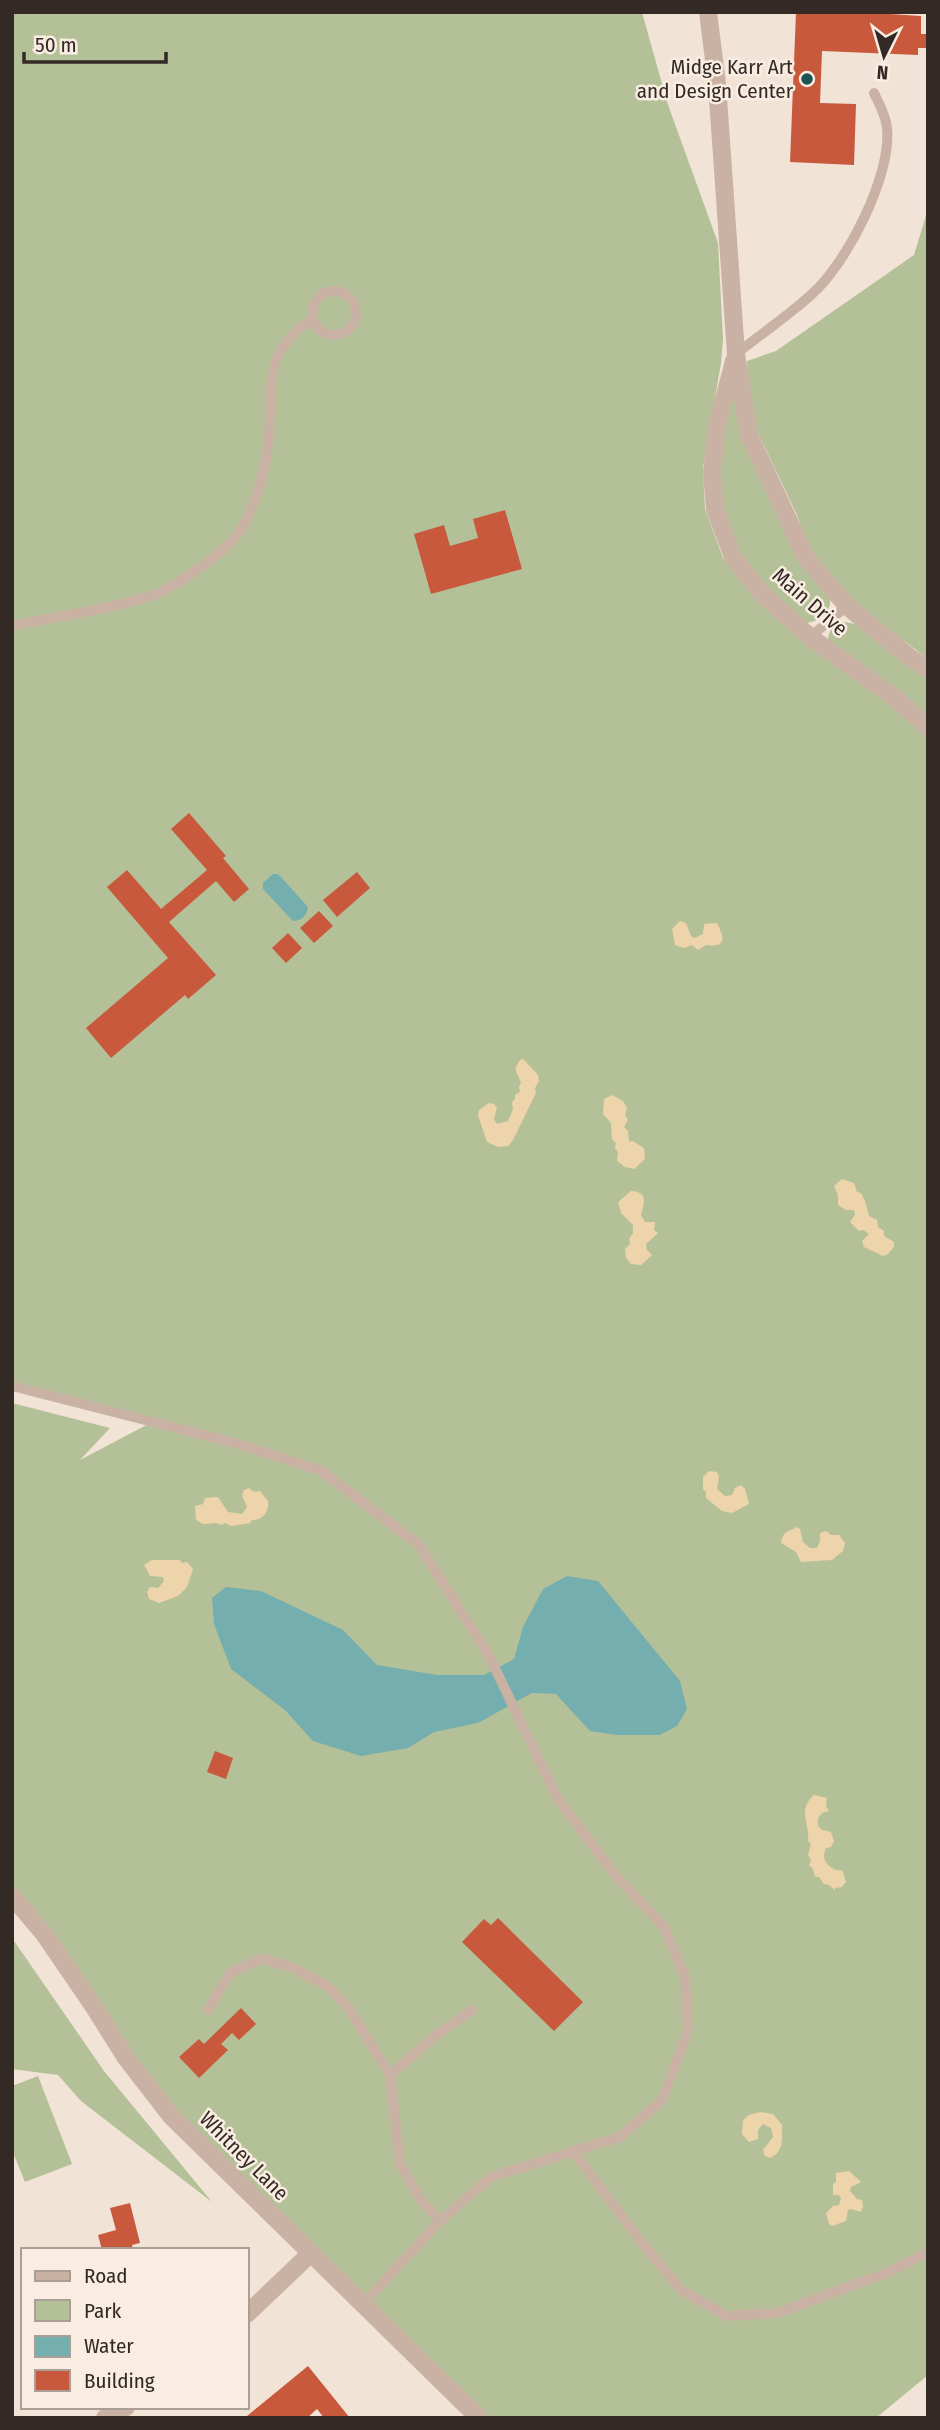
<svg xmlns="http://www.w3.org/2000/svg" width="940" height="2430" viewBox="0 0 940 2430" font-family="'Fira Sans Condensed',sans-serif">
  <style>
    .green { fill: #b4c097 }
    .sand { fill: #eed4ab }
    .water { fill: #75aeae }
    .building { fill: #c8593d }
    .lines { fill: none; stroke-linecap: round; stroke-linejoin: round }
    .service { stroke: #c9b2a3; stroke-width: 10 }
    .minor { stroke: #c9b2a3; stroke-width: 18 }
    .poi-dot { fill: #1a5455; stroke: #f9ede2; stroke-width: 2.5 }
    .labels { text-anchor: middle; stroke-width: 5; stroke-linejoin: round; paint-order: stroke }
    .poi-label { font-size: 21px; fill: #332925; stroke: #f9ede2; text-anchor: end }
    .street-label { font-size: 21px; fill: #332925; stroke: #f9ede2 }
  </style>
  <rect width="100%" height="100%" fill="#f1e3d6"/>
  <!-- green -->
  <g class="green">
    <polygon points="12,12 642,12 667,102 718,243 723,339 721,363 703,468 705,509 723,558 758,597 904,714 928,737 928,2375 876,2418 479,2418 171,2116 12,1896 12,1403 110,1428 80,1460 156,1420 12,1385"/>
    <polygon points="928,209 928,659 848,599 813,557 796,513 750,416 747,361 776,351 914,255"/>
    <path d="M733 379 830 598C832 613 818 623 803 623L744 564 716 490Z"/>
    <path d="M845 622 860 625 928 674V718L828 644C827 631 833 625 845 622Z"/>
    <polygon points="12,1938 104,2071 212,2202 81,2101 58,2075 12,2069"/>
    <polygon points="38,2076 72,2164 25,2182 12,2150 12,2086"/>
  </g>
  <!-- sand -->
  <g class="sand">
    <path d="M680 921 686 923 691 936 694 938 703 934 704 924 717 923C723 936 729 948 706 945L698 950 692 945 684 948 675 945 672 929Z"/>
    <path d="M523 1059 538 1075 539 1081 535 1088 536 1093 513 1140 508 1146 498 1147 487 1142 478 1115 479 1110 489 1103 494 1104 497 1108 494 1119 497 1124 508 1121 513 1109 512 1102 515 1099V1095L520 1092 519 1087 521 1083C517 1070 512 1073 520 1060Z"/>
    <polygon points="612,1095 623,1101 627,1108 625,1115 628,1120 624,1127 628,1131 629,1142 633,1141 644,1148 645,1159 634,1169 625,1167 617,1161 618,1152 615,1148 616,1143 612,1139 611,1123 603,1114 604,1099"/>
    <polygon points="842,1179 854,1183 857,1192 861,1193 865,1201 869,1216 877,1220 878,1227 884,1231 884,1236 894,1242 894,1247 888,1254 883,1256 864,1247 862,1241 869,1234 863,1230 859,1231 850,1222 855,1215 854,1210 846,1210 838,1205 838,1195 834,1186"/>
    <path d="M631 1191C649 1192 644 1203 641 1215L645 1222H655L654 1230 658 1233 646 1244 647 1250 652 1255 641 1265 631 1264 626 1258 625 1249 630 1244 629 1239 633 1233V1225L621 1213 618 1202Z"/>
    <polygon points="709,1471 717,1472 719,1477 717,1489 725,1496 732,1495 735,1488 741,1485 745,1489 749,1504 732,1513 722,1511 706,1498 706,1492 703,1489 703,1477"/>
    <path d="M249 1488 254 1492 260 1491 268 1501C270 1511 262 1521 252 1520L250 1523 231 1526 225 1523 221 1525 217 1523 203 1524 196 1520 195 1506 203 1504 205 1498 218 1497 228 1512 242 1514 247 1507 242 1495 244 1490Z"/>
    <path d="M797 1527 800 1529 803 1542 810 1548H817L820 1541V1533L826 1531 831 1535H839L845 1543 843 1551 832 1560C820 1561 812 1561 801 1562L796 1552 781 1543C783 1530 789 1532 797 1527Z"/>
    <polygon points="152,1560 180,1560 182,1563 187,1562 193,1569 187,1587 178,1596 159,1603 149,1599 147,1592 150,1587 158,1588 164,1581 163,1577 150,1576 144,1565"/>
    <path d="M814 1795 827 1798 826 1806 829 1811 822 1813 818 1818V1826L822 1830 831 1832 834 1841 831 1847 826 1848C821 1858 826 1866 836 1870 838 1871 841 1869 842 1871 844 1872 845 1880 846 1882L842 1887 835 1888V1890L829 1885 824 1884 819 1877H815L813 1869 809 1865 811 1860 808 1855 811 1844 808 1841C811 1824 796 1811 814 1795Z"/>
    <path d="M760 2112 773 2114 782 2125C782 2139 784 2152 770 2158L765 2156 763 2150 773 2137 771 2128 763 2124 758 2130V2139L749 2142 742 2134 743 2120 749 2115Z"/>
    <polygon points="849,2171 861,2182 851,2187 850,2191 857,2199 862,2200 863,2206 861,2212 851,2209 848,2210 846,2221 832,2226 829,2224 826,2213 833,2206 839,2205 841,2199 839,2195 833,2195 833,2184 836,2182 836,2173"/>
  </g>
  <!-- water -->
  <g class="water">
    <path d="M273 874H278L308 907C307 916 301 921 293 921L263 889V883Z"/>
    <polygon points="567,1576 598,1581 680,1681 687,1709 677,1726 660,1735 617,1735 590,1731 556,1694 532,1693 478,1723 434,1732 408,1748 361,1756 313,1741 285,1710 231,1669 214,1624 212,1598 226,1587 261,1591 343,1630 377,1665 437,1675 484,1675 514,1659 523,1627 543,1589"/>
  </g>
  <!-- building -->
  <g class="building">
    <polygon points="796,12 890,12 890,14 921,16 921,34 928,34 927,48 918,48 918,55 822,51 820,103 856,104 854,165 790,162"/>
    <polygon points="505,510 522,569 431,594 414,534 444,525 450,546 478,538 473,519"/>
    <polygon points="189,813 226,856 223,858 249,889 234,902 216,881 169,922 216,975 188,999 185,995 111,1058 86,1028 168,958 107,887 127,870 161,909 207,870 171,829"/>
    <polygon points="357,872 370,888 337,917 323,900"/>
    <polygon points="319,911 333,926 314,943 300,928"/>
    <polygon points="288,933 302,948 286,963 272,948"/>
    <polygon points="215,1751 233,1758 226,1779 207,1772"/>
    <polygon points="498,1918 583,2002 554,2031 462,1942 484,1919 491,1925"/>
    <polygon points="241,2008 256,2024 239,2040 232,2033 221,2044 228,2050 199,2078 179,2057 199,2039 204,2044"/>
    <polygon points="130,2203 140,2243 132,2245 133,2250 102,2250 98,2235 116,2230 110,2208"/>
    <polygon points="308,2366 350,2418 324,2418 317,2409 307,2418 248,2418 247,2416"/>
  </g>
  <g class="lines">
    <!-- service -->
    <g class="service">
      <circle cx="334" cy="313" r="22"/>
      <path d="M736 354C761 334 788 316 812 294 847 263 892 175 887 128 886 115 879 104 874 93"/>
      <path d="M12 626C52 617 93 612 133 601 142 598 154 596 163 591 184 580 230 549 242 528 255 504 264 475 268 447 275 393 257 354 313 319"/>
      <polyline points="810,637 847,606"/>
      <polyline points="12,1386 231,1442 320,1470 419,1545 489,1656 558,1799 615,1875 664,1927 685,1976 688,2031 662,2100 620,2137 491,2177 440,2221 363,2304"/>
      <polyline points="208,2010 230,1973 261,1959 291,1967 327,1986 348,2007 390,2075"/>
      <polyline points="573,2151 642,2243 681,2290 727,2316 777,2313 889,2272 928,2252"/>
      <polyline points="440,2221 421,2200 400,2164 390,2075 435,2036 472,2010"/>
    </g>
    <!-- minor -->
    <g class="minor">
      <polyline points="708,12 717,84 736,354 749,435 806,558 847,606 909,657 928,669"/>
      <polyline points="734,361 717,426 712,472 715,509 733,557 762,594 810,637 895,698 928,727"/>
      <polyline points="12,1896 44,1934 94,2007 126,2058 171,2116 479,2418"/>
      <polyline points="247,2314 311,2253"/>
      <polyline points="105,2418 126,2407"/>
    </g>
  </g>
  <!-- markers -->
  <circle class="poi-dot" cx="807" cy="79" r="7"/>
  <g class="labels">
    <!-- poi labels -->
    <g class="poi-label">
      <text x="793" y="74">Midge Karr Art<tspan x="793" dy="24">and Design Center</tspan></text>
    </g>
    <!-- street labels -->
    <g class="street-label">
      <text transform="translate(810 602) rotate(41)" y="7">Main Drive</text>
      <text transform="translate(244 2156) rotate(45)" y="7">Whitney Lane</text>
    </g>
  </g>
  <!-- border -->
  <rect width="940" height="2430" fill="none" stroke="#332925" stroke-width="28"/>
  <!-- legend -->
  <rect x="21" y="2248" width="228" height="161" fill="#f9ede2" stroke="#aa9f96" stroke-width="2"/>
  <rect x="35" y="2271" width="35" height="10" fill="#c9b2a3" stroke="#aa9f96" stroke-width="2"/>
  <text x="84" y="2283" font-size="21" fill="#332925">Road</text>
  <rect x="35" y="2300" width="35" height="21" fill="#b4c097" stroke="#aa9f96" stroke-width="2"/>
  <text x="84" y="2318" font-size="21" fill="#332925">Park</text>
  <rect x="35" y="2336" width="35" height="21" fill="#75aeae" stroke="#aa9f96" stroke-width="2"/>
  <text x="84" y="2353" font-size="21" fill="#332925">Water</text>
  <rect x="35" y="2370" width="35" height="21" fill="#c8593d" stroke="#aa9f96" stroke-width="2"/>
  <text x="84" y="2388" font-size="21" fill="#332925">Building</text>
  <!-- north arrow -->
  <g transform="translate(884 56) rotate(185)" stroke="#f9ede2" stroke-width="5" paint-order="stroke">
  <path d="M0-5L12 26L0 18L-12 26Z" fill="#332925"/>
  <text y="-10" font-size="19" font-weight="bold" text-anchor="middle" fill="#332925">N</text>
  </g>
  <!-- scale -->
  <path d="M24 52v10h142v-10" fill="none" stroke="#332925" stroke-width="3.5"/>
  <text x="35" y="52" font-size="21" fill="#332925" stroke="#f9ede2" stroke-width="5" paint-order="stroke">50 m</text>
</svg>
